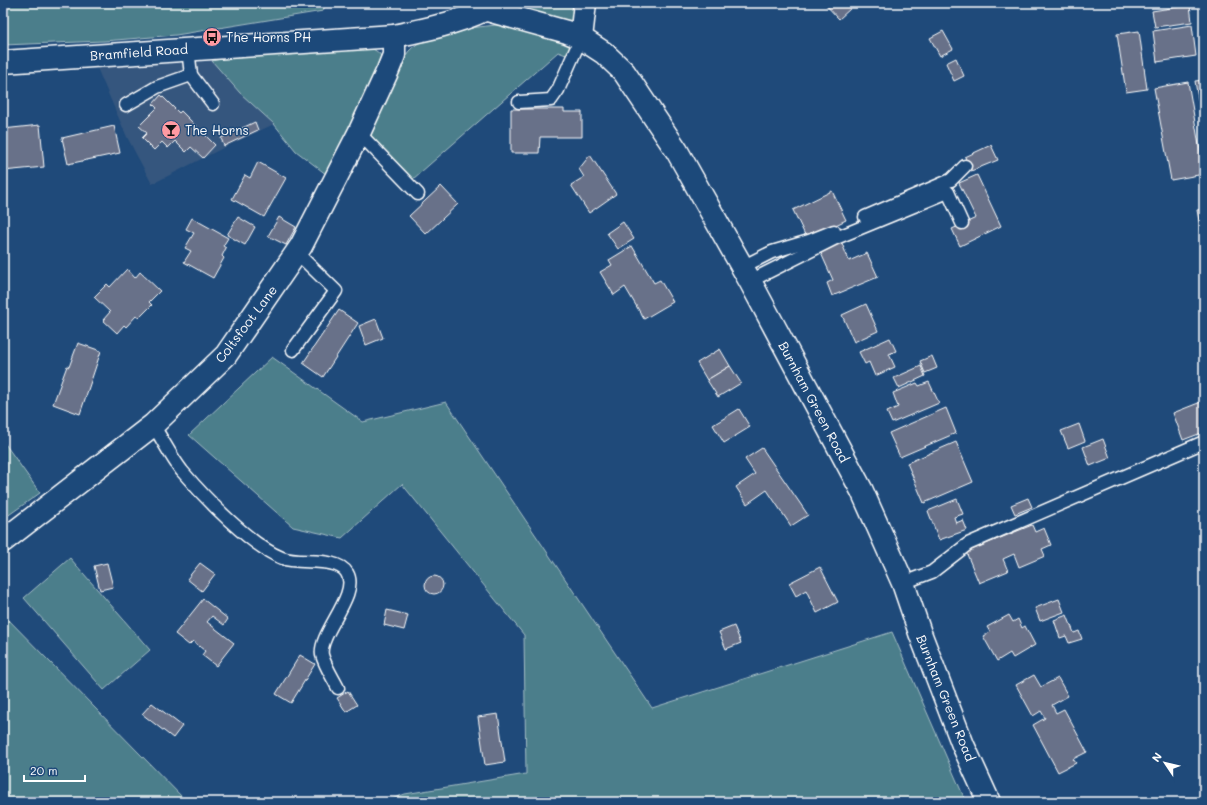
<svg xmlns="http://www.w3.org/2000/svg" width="1207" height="805" viewBox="0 0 1207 805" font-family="Mali,sans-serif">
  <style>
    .built { fill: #35567e }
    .green { fill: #4b7e8b; stroke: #a5bec5 }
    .building { fill: #687189; stroke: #fff }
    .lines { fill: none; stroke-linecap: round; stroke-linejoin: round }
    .lane-casing { stroke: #fff; stroke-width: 15 }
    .street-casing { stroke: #fff; stroke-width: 25 }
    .secondary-casing { stroke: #fff; stroke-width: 25 }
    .lane { stroke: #1f4a7a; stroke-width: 12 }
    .street { stroke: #1f4a7a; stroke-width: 22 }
    .secondary { stroke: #1f4a7a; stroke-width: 22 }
    .labels { text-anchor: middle; stroke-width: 3; stroke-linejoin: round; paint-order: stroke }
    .poi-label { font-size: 13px; fill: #fff; stroke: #1f4a7a; text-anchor: start }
    .street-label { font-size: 13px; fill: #fff; stroke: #1f4a7a }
  </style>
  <rect width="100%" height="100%" fill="#1f4a7a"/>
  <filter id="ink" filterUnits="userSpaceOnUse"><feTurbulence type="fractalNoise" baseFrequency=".025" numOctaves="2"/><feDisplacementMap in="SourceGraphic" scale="8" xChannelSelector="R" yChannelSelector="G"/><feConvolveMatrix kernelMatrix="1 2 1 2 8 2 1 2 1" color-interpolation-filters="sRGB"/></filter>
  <g filter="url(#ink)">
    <!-- built -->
    <polygon class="built" points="212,61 240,93 274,124 223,148 152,184 127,137 97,68"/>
    <!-- green -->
    <g class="green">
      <polygon points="3,3 326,3 323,11 176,35 104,41 3,45"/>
      <polygon points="518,3 577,3 572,24 520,10"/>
      <path d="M496 25 527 28 571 44 566 55 558 52 413 179 365 133C379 106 390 74 409 51 427 31 471 28 496 25Z"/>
      <polygon points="370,47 379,53 383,60 331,178 296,151 274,124 240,93 212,61 248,53"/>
      <polygon points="272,357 363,422 446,402 652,708 892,632 966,802 384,802 405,794 526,774 524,635 402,484 342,538 293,527 189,435"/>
      <polygon points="3,441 40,493 3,519"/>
      <polygon points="70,558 150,650 104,690 24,598"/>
      <polygon points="3,614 187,802 3,802"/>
    </g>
    <!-- building -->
    <g class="building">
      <polygon points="824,3 845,3 851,8 839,19"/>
      <polygon points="1156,3 1173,3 1156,6"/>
      <polygon points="1190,5 1192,22 1155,27 1152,11"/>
      <polygon points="1192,25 1196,56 1157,62 1153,31"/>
      <polygon points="943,31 953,49 940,56 930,38"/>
      <polygon points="1139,31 1147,89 1126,92 1117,34"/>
      <polygon points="956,58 964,76 954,81 946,63"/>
      <polygon points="1204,80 1204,133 1195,81"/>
      <polygon points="1188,82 1204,174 1171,180 1154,88"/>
      <polygon points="161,95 179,113 181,111 215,145 203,158 191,147 186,152 175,141 168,148 162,142 154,150 142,138 147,133 139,126 157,108 153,104"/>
      <polygon points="511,109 564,109 564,112 582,112 582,137 540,137 539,153 511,153"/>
      <polygon points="255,122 258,130 224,146 221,138"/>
      <polygon points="40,125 44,167 3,171 3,129"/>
      <polygon points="114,126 120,153 68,164 62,138"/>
      <polygon points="991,145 998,160 971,171 965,157"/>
      <polygon points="590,155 616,194 589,213 571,185 584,177 579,169"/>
      <polygon points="258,162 286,178 264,217 232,199 245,175 250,178"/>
      <polygon points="977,175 1001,226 960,246 952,229 976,218 959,183"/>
      <polygon points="441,186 458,204 426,234 409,216"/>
      <polygon points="832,191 846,220 807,239 793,210"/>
      <polygon points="1204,209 1204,237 1202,237 1197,210"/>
      <polygon points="238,217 255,227 245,245 227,235"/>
      <polygon points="279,217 296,227 286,245 268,236"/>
      <polygon points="192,218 228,238 223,246 226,248 222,256 224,258 213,278 184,262 191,251 185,248 194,233 186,229"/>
      <polygon points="623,222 634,239 618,249 607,233"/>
      <polygon points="841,241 849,261 867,253 878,277 832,296 827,283 833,280 820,251"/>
      <polygon points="632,246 654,283 660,280 673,302 644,319 625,287 614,295 600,272 612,265 609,260"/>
      <polygon points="127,269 135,278 140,272 160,291 149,302 152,305 139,318 136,316 126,327 124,325 117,333 103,320 110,312 94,297 107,284 110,287"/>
      <polygon points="866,304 878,331 854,342 842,315"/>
      <polygon points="339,310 358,323 323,377 303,363"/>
      <polygon points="376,319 383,338 366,345 359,326"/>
      <polygon points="890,338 896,351 889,354 895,367 875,376 869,362 865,364 859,352"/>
      <polygon points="78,343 101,351 80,414 53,404 67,366 69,367"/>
      <polygon points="720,349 730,366 707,380 697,363"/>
      <polygon points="932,356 937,368 925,373 920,361"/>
      <polygon points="730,366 741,383 718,397 707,380"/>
      <polygon points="921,366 925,376 899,388 894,378"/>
      <polygon points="929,382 939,403 892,423 887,412 898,407 893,393 917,383 919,386"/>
      <polygon points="1201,402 1204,410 1204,432 1183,440 1173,413"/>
      <polygon points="946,408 956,433 900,457 889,433"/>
      <polygon points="739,409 750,427 724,443 713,425"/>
      <polygon points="1079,424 1085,441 1068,448 1061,431"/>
      <polygon points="1103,439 1110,458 1090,466 1083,447"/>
      <polygon points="956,442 973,482 924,503 907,463"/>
      <polygon points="762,448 808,515 791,526 767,490 747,504 736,487 755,474 745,459"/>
      <polygon points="1028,498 1032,507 1015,514 1011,505"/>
      <polygon points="957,499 963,514 954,517 956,523 963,520 967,530 939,540 928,511"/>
      <polygon points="1032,525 1035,532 1044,528 1051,545 1042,549 1045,556 1019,567 1014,554 1003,559 1008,571 979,583 966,552"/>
      <polygon points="107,563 113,587 100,590 94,566"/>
      <polygon points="200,563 215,574 202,591 187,579"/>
      <polygon points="820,567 838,602 817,613 806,590 796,596 789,583"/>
      <circle cx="434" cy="585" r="9"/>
      <polygon points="203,599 228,619 224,625 212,616 207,622 234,643 216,666 202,655 205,651 193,641 189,645 175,634"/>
      <polygon points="1059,599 1064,612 1040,621 1035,608"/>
      <polygon points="387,610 408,615 404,630 384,625"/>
      <polygon points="1009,615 1013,622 1018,619 1022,628 1025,626 1035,645 1013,658 1010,653 997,661 983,636 990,632 987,627"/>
      <polygon points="1067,615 1074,633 1079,631 1082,639 1069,643 1066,636 1060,638 1054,620"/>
      <polygon points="734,626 741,643 726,649 719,632"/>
      <polygon points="300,655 315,664 291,703 276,694"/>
      <polygon points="1034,675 1041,687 1058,678 1068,696 1052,705 1056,713 1064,709 1087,752 1073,759 1076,763 1058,772 1033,725 1045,718 1041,711 1033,716 1016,685"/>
      <polygon points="348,691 357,705 346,712 337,698"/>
      <polygon points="152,703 182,726 173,738 142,714"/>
      <polygon points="498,714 505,762 485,765 478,717"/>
    </g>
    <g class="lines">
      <!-- lane casing -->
      <g class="lane-casing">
        <g id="lane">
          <polyline points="188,49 191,75"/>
          <polyline points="519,102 551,100 558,90 581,38"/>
          <polyline points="126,105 157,87 191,75 213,104"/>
          <polyline points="359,133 418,194"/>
          <polyline points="865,217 951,180 965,166"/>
          <polyline points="742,267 772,252 809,241 834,231"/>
          <polyline points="750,281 836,238 948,192 962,223"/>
          <polyline points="293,350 336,291 296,252"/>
          <path d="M153 425C163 440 171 457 182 471 204 497 251 546 282 558 299 565 337 556 347 573 360 594 318 634 322 655 325 666 333 678 338 688"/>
          <polyline points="903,583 932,572 968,544 1204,442"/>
        </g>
      </g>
      <!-- street casing -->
      <g class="street-casing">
        <polyline id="street" points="3,541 153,425 226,355 301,246 359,133 388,70 394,55 394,36"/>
      </g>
      <!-- secondary casing -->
      <g class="secondary-casing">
        <g id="secondary">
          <polyline points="487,10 567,32 581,38 604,53 624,72 677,151 750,281 862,491 903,583 920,633 963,745 989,802"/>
          <polyline points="581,38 585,3"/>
          <path d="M3 62 394 36C429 29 467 21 498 3"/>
        </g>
      </g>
      <!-- lane -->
      <use href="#lane" class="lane"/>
      <!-- street -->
      <use href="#street" class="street"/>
      <!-- secondary -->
      <use href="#secondary" class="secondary"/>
    </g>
  </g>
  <!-- icons -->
  <defs>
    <g id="bus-disc" transform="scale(1)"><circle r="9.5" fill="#ff9aa2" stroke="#1f4a7a"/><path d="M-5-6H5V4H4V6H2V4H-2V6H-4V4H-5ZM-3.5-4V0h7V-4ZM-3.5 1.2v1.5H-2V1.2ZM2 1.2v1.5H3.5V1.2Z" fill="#111"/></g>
    <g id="bar-disc" transform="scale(1)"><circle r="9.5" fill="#ff9aa2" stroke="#1f4a7a"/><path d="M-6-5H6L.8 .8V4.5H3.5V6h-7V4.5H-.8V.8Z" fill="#111"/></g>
  </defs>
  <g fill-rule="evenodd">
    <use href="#bus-disc" x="212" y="37"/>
    <use href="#bar-disc" x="171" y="130"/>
  </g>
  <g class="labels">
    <!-- poi labels -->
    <g class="poi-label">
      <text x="226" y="42">The Horns PH</text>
      <text x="185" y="135">The Horns</text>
    </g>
    <!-- street labels -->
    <g class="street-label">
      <text transform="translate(139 52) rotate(-4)" y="5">Bramfield Road</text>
      <text transform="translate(246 324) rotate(-53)" y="5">Coltsfoot Lane</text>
      <text transform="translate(814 402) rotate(62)" y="5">Burnham Green Road</text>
      <text transform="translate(946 698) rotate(68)" y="5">Burnham Green Road</text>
    </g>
  </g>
  <!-- margin -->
  <rect width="1207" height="805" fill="none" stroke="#1f4a7a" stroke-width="16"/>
  <rect x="8" y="8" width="1191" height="789" fill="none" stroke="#fff" stroke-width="1.5" filter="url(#ink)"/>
  <!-- north arrow -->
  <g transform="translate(1165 763) rotate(305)" stroke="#1f4a7a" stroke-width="3" paint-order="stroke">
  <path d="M0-3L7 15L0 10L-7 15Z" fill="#ffffff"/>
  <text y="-6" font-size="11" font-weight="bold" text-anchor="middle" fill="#ffffff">N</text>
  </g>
  <!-- scale -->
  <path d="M24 775v6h61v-6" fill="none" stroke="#ffffff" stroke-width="2"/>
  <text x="30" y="775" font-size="12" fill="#ffffff" stroke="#1f4a7a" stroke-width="3" paint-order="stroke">20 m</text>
</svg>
